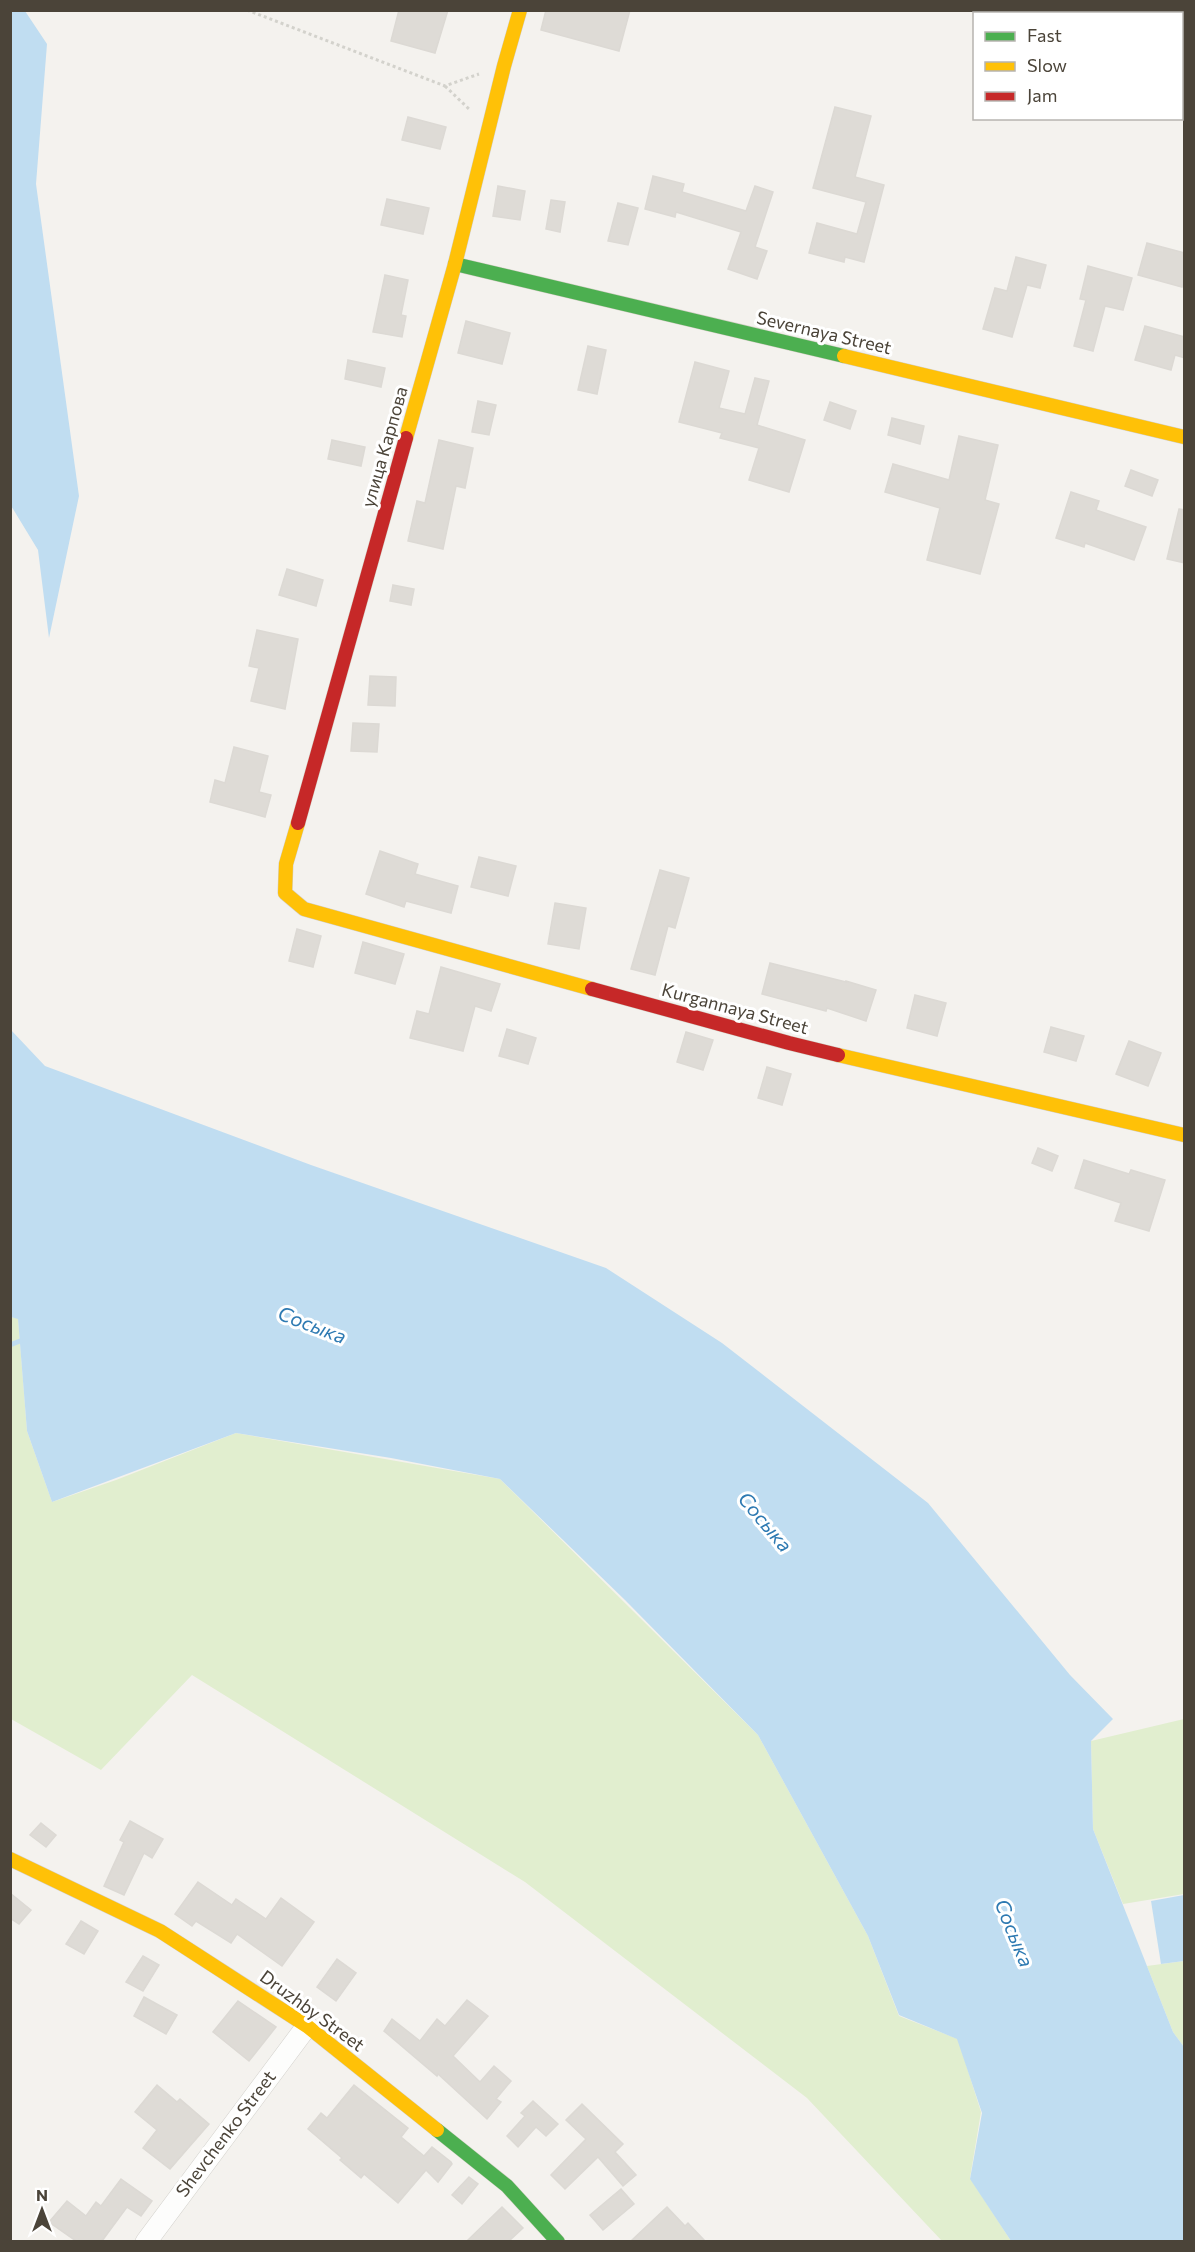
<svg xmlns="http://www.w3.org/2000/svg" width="1195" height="2252" viewBox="0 0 1195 2252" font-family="Commissioner,sans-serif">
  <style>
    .green { fill: #e1eecf }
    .water { fill: #c0ddf1 }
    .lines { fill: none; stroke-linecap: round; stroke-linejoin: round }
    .stream { stroke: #c0ddf1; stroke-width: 5 }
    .building { fill: #dedbd6; stroke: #dcd9d4; stroke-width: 1.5 }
    .street-casing { stroke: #d2d0cb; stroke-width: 22 }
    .fast-casing { stroke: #d3cfc5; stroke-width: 15 }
    .slow-casing { stroke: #d3cfc5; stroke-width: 15 }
    .jam-casing { stroke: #d3cfc5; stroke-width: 15 }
    .path { stroke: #d3d2cc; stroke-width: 3; stroke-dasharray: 3 3; stroke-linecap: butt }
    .street { stroke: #fdfdfc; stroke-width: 21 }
    .fast { stroke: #4caf50; stroke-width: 14 }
    .slow { stroke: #ffc107; stroke-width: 14 }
    .jam { stroke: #c62828; stroke-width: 14 }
    .labels { text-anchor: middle; stroke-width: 6; stroke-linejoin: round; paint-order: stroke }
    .street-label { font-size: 18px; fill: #4b4439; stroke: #fff }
    .water-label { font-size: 20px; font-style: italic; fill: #2e7ab2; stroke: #fff }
  </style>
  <rect width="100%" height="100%" fill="#f4f2ee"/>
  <!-- green -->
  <g class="green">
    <polygon points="11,1317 18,1318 27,1431 52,1502 116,1480 236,1433 500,1479 758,1735 868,1936 899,2016 958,2039 981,2112 970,2178 1011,2241 942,2241 807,2098 525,1882 192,1675 101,1770 11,1719"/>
    <polygon points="1184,1719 1184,1894 1123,1904 1093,1829 1091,1741"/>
    <polygon points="1184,1961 1184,2047 1173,2032 1147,1966"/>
  </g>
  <!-- water -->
  <g class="water">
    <polygon points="25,11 47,44 36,184 79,496 49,638 38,550 10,504 10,11"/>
    <polygon points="11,1030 45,1066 311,1165 606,1268 722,1343 928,1503 1070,1675 1113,1719 1091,1741 1093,1829 1173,2032 1184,2047 1184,2241 1011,2241 970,2179 982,2113 957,2039 899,2015 868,1936 758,1735 625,1600 500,1479 391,1458 236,1433 52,1502 27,1431 18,1319 11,1317"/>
    <polygon points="1184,1895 1184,1961 1161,1964 1151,1901"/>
  </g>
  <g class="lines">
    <!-- stream -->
    <polyline class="stream" points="10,1345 20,1341"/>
  </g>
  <!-- building -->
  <g class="building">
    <polygon points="399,10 448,10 435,53 391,41"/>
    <polygon points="546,10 630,10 619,51 541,30"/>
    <polygon points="835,107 871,116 855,177 884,185 864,262 845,257 844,262 809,253 817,223 857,234 866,202 813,188"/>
    <polygon points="408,117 446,127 440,149 402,140"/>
    <polygon points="653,176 684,184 682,192 746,211 755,186 773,192 755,247 767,251 757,279 728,269 741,232 676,212 675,217 645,209"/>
    <polygon points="498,186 525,191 520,220 493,216"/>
    <polygon points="387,199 429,208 423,234 381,225"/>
    <polygon points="551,200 565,202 560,232 546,229"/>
    <polygon points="618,203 638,208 628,245 608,241"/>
    <polygon points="1147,243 1185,253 1185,277 1182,287 1138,275"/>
    <polygon points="1016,257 1046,265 1040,288 1027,285 1012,337 983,329 995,288 1007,291"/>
    <polygon points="1088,266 1132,278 1123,310 1105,306 1093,351 1074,346 1086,300 1080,299"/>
    <polygon points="385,275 408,280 401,315 406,316 402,337 373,332"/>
    <polygon points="466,321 510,333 502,364 458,353"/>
    <polygon points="1145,326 1185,337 1185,358 1175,355 1171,370 1135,360"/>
    <polygon points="588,346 606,350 597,394 578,390"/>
    <polygon points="348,360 385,368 381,387 345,379"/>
    <polygon points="695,362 729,371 719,408 745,414 755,378 769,381 757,425 805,440 789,492 749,480 759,448 720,438 722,433 679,422"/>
    <polygon points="478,401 496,405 489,435 472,432"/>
    <polygon points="830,402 856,411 850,429 824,420"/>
    <polygon points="892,418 924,426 920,444 888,435"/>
    <polygon points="959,436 998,445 985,500 999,504 980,574 927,560 940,508 885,492 893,464 949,480"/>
    <polygon points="332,440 365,447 361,466 328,459"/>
    <polygon points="439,440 473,448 465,488 456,486 443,549 408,541 417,501 425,503"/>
    <polygon points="1131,470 1158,480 1152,496 1125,486"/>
    <polygon points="1071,492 1099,501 1096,510 1146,527 1134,560 1085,543 1084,547 1056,538"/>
    <polygon points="1179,509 1185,510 1185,563 1167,559"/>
    <polygon points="287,569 323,580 316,606 279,595"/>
    <polygon points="393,585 414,589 411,605 390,601"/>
    <polygon points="257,630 298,639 285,709 251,701 259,668 249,666"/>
    <polygon points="370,676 396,677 395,706 368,705"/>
    <polygon points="353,723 379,724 377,752 351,751"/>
    <polygon points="234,747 268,756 259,792 271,795 265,817 210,802 215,780 225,783"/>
    <polygon points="380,851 418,864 415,874 458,886 451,913 406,901 404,907 366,894"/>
    <polygon points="479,857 516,866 508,896 471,887"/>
    <polygon points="660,870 689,878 675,928 668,926 655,975 631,969"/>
    <polygon points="555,903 586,908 579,949 548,944"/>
    <polygon points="297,929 321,936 313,967 289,961"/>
    <polygon points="363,942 404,954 395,984 355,973"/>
    <polygon points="770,963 846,982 846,981 876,990 866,1021 827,1008 826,1011 762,994"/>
    <polygon points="441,967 500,984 491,1011 475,1006 463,1051 410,1038 417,1011 429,1014"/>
    <polygon points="915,995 946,1003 937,1036 907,1028"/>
    <polygon points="1051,1027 1084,1036 1076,1061 1044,1052"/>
    <polygon points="507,1029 536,1038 528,1064 499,1056"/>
    <polygon points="686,1032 713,1040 703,1070 677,1062"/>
    <polygon points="1129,1041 1161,1053 1148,1086 1116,1074"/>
    <polygon points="767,1067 791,1074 782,1105 758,1098"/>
    <polygon points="1038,1148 1058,1156 1052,1171 1032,1163"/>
    <polygon points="1084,1160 1129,1174 1131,1170 1165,1180 1149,1231 1115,1221 1121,1203 1075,1188"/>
    <polygon points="130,1821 163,1839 152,1858 144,1853 124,1895 104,1886 124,1842 120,1840"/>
    <polygon points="41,1823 56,1835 46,1847 30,1835"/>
    <polygon points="198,1882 232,1905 236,1899 266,1919 281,1898 314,1922 282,1966 237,1934 231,1943 196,1921 192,1926 175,1914"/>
    <polygon points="10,1893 31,1910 19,1924 10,1918"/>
    <polygon points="81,1921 98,1931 84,1954 66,1944"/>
    <polygon points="143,1956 159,1965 143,1991 126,1982"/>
    <polygon points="337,1959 356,1973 336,2001 317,1987"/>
    <polygon points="144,1997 177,2015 166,2034 134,2016"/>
    <polygon points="467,2000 488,2016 453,2056 480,2082 494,2066 511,2081 496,2099 501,2102 487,2119 438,2074 437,2076 384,2031 392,2019 420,2041 437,2019 445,2026"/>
    <polygon points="238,2001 276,2027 249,2061 213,2032"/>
    <polygon points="157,2085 177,2102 180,2099 209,2124 170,2169 143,2148 157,2130 135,2112"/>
    <polygon points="354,2085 408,2128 401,2137 424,2156 432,2147 451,2162 452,2164 438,2182 426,2170 398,2203 364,2174 361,2178 340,2160 342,2158 308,2129 321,2113 327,2118"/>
    <polygon points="533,2101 558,2124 546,2136 536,2127 518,2147 507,2136 525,2116 521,2113"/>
    <polygon points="582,2104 623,2144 615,2152 636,2175 623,2186 598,2157 565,2189 551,2175 586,2139 566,2120"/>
    <polygon points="469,2177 478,2184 462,2204 452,2195"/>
    <polygon points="121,2179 152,2201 141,2216 127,2207 102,2241 76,2241 49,2222 67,2201 86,2216 96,2202 101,2206"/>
    <polygon points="621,2189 634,2204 603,2230 590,2215"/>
    <polygon points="502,2207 523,2228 509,2241 467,2241"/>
    <polygon points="667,2207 685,2226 688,2223 705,2241 631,2241"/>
  </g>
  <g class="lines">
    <!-- street casing -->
    <g class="street-casing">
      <polyline id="street" points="146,2242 307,2026"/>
    </g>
    <!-- fast casing -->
    <g class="fast-casing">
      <g id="fast">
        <polyline points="455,264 844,356"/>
        <polyline points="437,2130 507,2186 558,2242"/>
      </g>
    </g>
    <!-- slow casing -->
    <g class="slow-casing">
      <g id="slow">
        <polyline points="844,356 1184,437"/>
        <polyline points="406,438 455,264 504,66 520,10"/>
        <polyline points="298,823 286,864 285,893 304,909 592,989"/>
        <polyline points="838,1055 1184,1135"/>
        <polyline points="10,1859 160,1931 307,2026 437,2130"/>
      </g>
    </g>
    <!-- jam casing -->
    <g class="jam-casing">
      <g id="jam">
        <polyline points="298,823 406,438"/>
        <polyline points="592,989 789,1043 838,1055"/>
      </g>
    </g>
    <!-- path -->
    <g class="path">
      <polyline points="247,10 445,86 479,74"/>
      <polyline points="445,86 470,110"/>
    </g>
    <!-- street -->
    <use href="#street" class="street"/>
    <!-- fast -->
    <use href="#fast" class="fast"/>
    <!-- slow -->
    <use href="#slow" class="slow"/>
    <!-- jam -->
    <use href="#jam" class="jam"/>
  </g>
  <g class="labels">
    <!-- street labels -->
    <g class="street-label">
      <text transform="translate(824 333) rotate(13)" y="6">Severnaya Street</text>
      <text transform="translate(385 447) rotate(-74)" y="6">улица Карпова</text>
      <text transform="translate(735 1009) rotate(15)" y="6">Kurgannaya Street</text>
      <text transform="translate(312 2011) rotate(36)" y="6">Druzhby Street</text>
      <text transform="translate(226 2134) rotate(-53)" y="6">Shevchenko Street</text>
    </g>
    <!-- water labels -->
    <g class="water-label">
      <text transform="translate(312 1325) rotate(21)" y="7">Сосыка</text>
      <text transform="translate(765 1522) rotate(50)" y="7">Сосыка</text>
      <text transform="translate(1014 1933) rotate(68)" y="7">Сосыка</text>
    </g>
  </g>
  <!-- border -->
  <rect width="1195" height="2252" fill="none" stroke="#4b4439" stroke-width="24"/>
  <!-- legend -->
  <rect x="973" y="12" width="210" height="108" fill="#ffffff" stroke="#b7b4b0" stroke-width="1.5"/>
  <rect x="985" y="32" width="30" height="9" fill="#4caf50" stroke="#b7b4b0" stroke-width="1.5"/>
  <text x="1027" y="42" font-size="18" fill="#4b4439">Fast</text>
  <rect x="985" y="62" width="30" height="9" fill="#ffc107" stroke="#b7b4b0" stroke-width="1.5"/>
  <text x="1027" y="72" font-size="18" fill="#4b4439">Slow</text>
  <rect x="985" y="92" width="30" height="9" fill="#c62828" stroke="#b7b4b0" stroke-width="1.5"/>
  <text x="1027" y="102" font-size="18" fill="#4b4439">Jam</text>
  <!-- north arrow -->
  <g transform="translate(42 2210)" stroke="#ffffff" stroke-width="4.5" paint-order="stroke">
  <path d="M0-4.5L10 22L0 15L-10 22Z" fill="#4b4439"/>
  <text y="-9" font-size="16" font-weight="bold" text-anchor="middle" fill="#4b4439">N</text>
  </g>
</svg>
